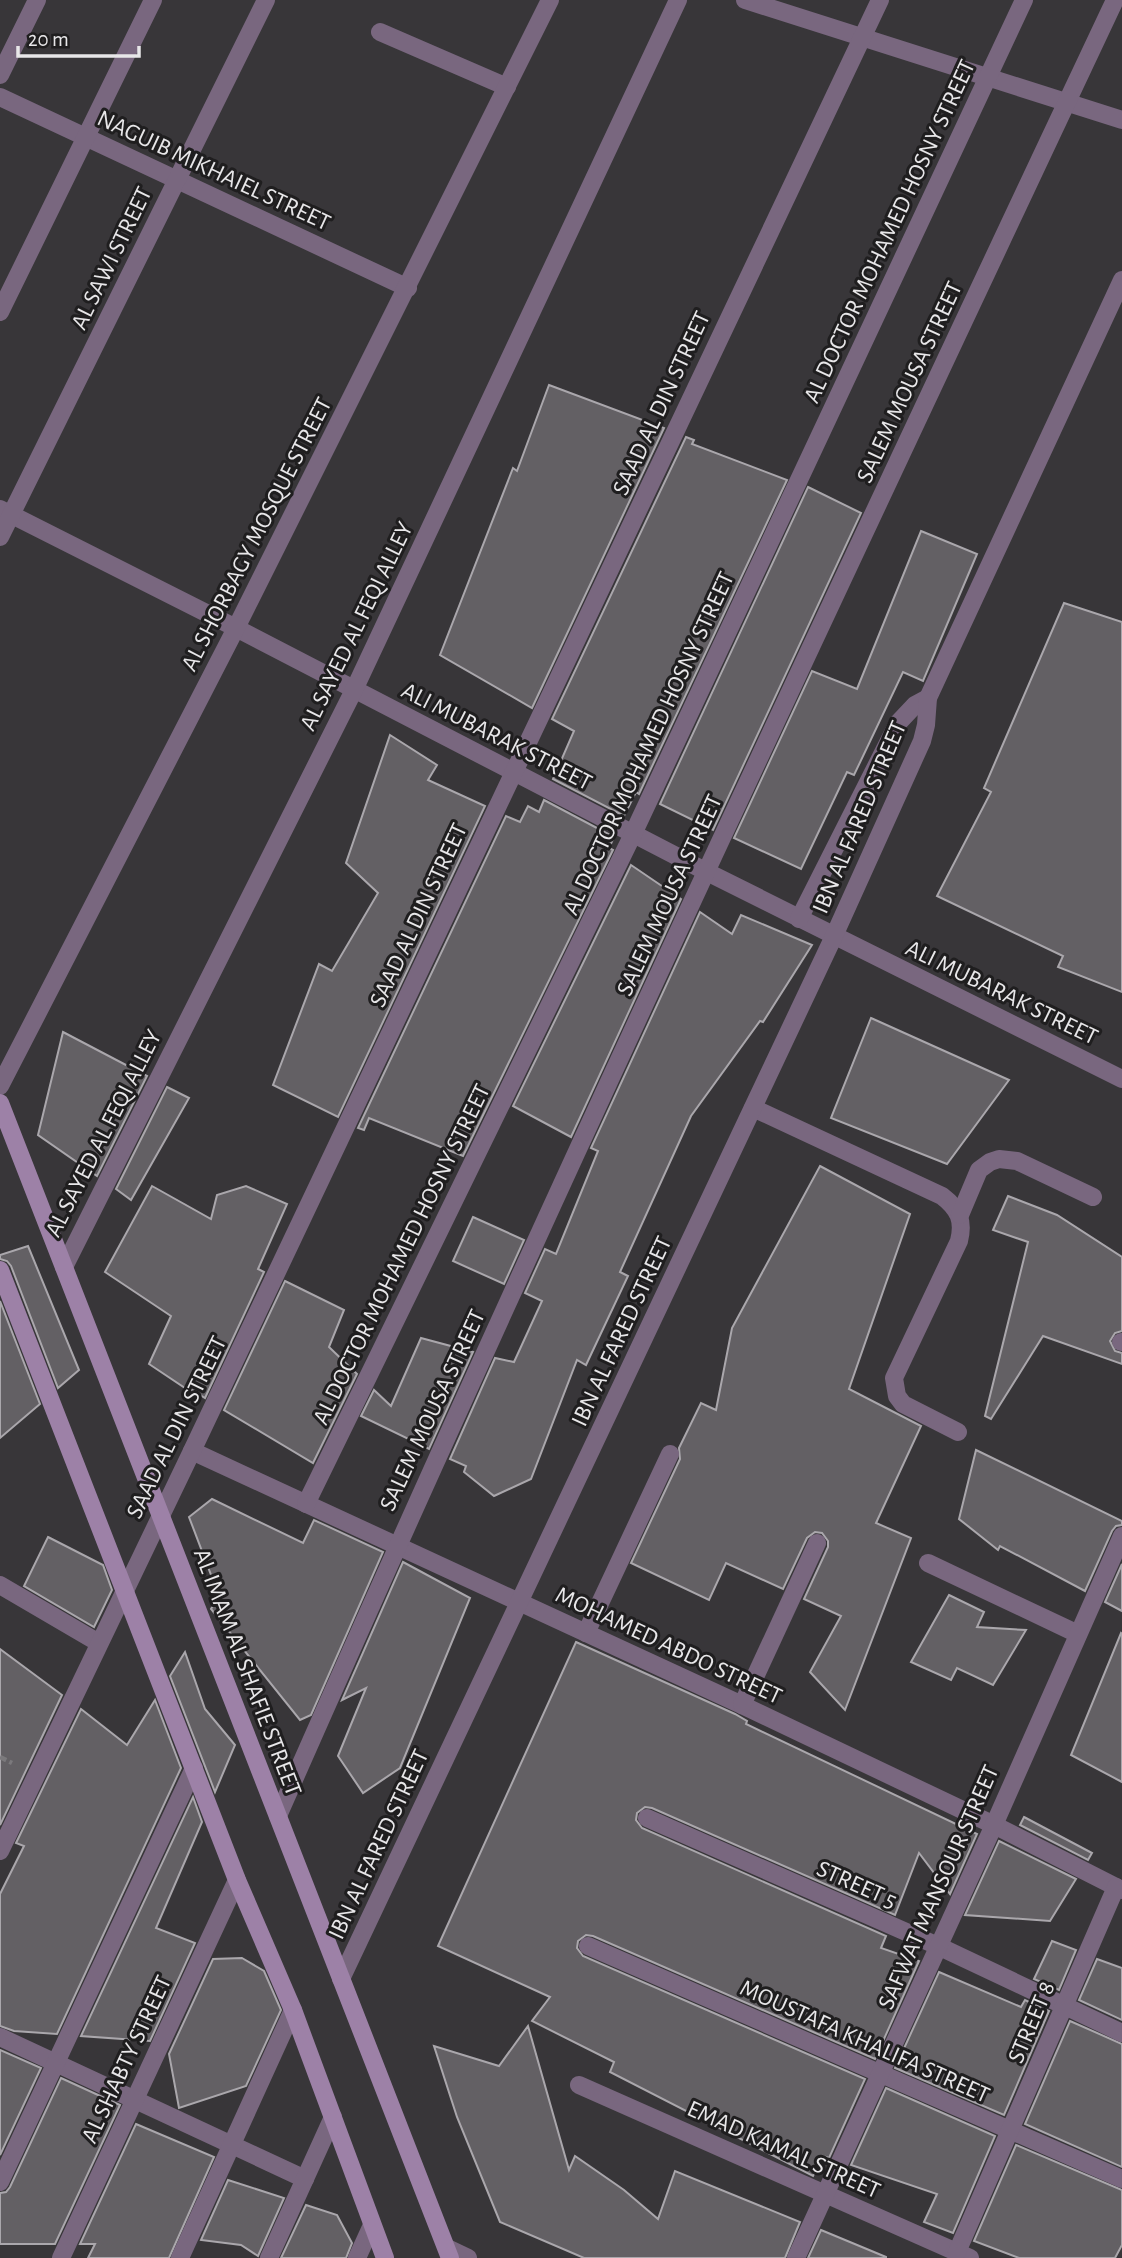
<svg xmlns="http://www.w3.org/2000/svg" width="1122" height="2258" viewBox="0 0 1122 2258" font-family="'Alegreya Sans',sans-serif">
  <style>
    .building { fill: #636064; stroke: #aaa7ac; stroke-width: 2 }
    .lines { fill: none; stroke-linecap: round; stroke-linejoin: round }
    .path { stroke: #7b797c; stroke-width: 4.5; stroke-dasharray: 7 3.5; stroke-linecap: butt }
    .service { stroke: #79677f; stroke-width: 18 }
    .minor { stroke: #79677f; stroke-width: 18 }
    .secondary { stroke: #9d81a7; stroke-width: 18 }
    .labels { text-anchor: middle; stroke-width: 6; stroke-linejoin: round; paint-order: stroke }
    .street-label { font-size: 24px; fill: #e8e7e9; stroke: #1f1e1f }
  </style>
  <rect width="100%" height="100%" fill="#383639"/>
  <!-- building -->
  <g class="building">
    <polygon points="549,385 664,428 532,708 440,655 513,468 517,471"/>
    <polygon points="686,437 694,440 692,444 787,480 639,794 636,792 624,816 553,779 574,731 552,719"/>
    <polygon points="808,487 861,513 713,830 660,804"/>
    <polygon points="921,531 977,554 923,681 903,672 854,775 847,772 801,869 734,838 812,671 857,689"/>
    <polygon points="1064,603 1122,622 1122,992 1058,967 1063,956 937,896 991,792 984,788"/>
    <polygon points="390,735 437,765 428,780 485,806 338,1117 273,1085 319,964 332,971 378,893 346,863"/>
    <polygon points="544,800 614,837 609,848 613,850 463,1156 369,1118 364,1130 358,1128 506,816 520,822 528,806 539,812"/>
    <polygon points="631,865 681,899 571,1137 513,1106"/>
    <polygon points="700,912 732,934 741,915 812,945 763,1022 760,1021 691,1116 620,1272 628,1276 586,1365 577,1360 531,1479 494,1496 464,1472 466,1466 450,1459 495,1358 514,1362 542,1301 525,1293 545,1249 556,1254 598,1151 591,1148"/>
    <polygon points="871,1018 1009,1080 947,1164 831,1118"/>
    <polygon points="63,1032 147,1076 97,1176 38,1135"/>
    <polygon points="167,1087 189,1098 131,1200 116,1189"/>
    <polygon points="820,1166 910,1214 849,1389 921,1426 876,1523 911,1538 845,1710 810,1672 841,1616 804,1599 828,1547 828,1541 822,1533 815,1532 807,1538 783,1589 726,1563 709,1600 631,1563 680,1459 679,1448 701,1403 716,1410 732,1328"/>
    <polygon points="152,1186 211,1219 217,1195 246,1186 287,1204 258,1269 264,1272 205,1398 192,1390 191,1392 149,1364 171,1316 105,1272"/>
    <polygon points="1008,1196 1057,1215 1122,1257 1122,1331 1115,1333 1110,1341 1115,1351 1122,1353 1122,1364 1043,1336 991,1419 985,1416 1028,1242 993,1230"/>
    <polygon points="473,1217 524,1240 504,1284 453,1261"/>
    <polygon points="28,1246 79,1370 58,1388 11,1266 7,1261 0,1259 0,1255"/>
    <polygon points="285,1281 344,1310 329,1347 357,1374 313,1463 224,1410"/>
    <polygon points="0,1301 40,1404 0,1438"/>
    <polygon points="421,1338 473,1352 429,1449 361,1416 374,1390 391,1406"/>
    <polygon points="976,1450 1122,1521 1122,1525 1116,1526 1112,1531 1085,1591 1000,1546 998,1550 959,1519"/>
    <polygon points="212,1499 303,1543 314,1520 383,1552 311,1715 300,1720 211,1609 219,1596 189,1517"/>
    <polygon points="48,1537 103,1565 112,1590 94,1627 24,1586"/>
    <polygon points="403,1562 470,1598 400,1768 363,1793 338,1756 366,1688 342,1700"/>
    <polygon points="1122,1564 1122,1611 1105,1602"/>
    <polygon points="949,1595 984,1612 977,1627 1026,1630 993,1685 957,1668 951,1680 911,1662"/>
    <polygon points="1121,1633 1122,1634 1122,1782 1071,1755"/>
    <polygon points="576,1642 735,1714 747,1721 746,1724 977,1834 950,1894 919,1853 895,1915 652,1808 645,1807 637,1813 636,1820 642,1828 886,1936 881,1948 919,1961 875,2059 593,1936 586,1935 578,1941 577,1948 583,1956 865,2079 829,2158 823,2156 813,2176 610,2072 614,2062 532,2021 550,1997 438,1946"/>
    <polygon points="0,1649 62,1695 0,1825"/>
    <polygon points="185,1652 205,1709 235,1745 215,1792 170,1676"/>
    <polygon points="155,1700 181,1768 57,2034 14,2031 0,2026 0,1894 24,1846 16,1843 81,1709 127,1745"/>
    <polygon points="193,1797 202,1822 156,1928 195,1943 150,2041 81,2036"/>
    <polygon points="1024,1817 1092,1853 1088,1860 1020,1825"/>
    <polygon points="999,1841 1076,1879 1050,1921 965,1915"/>
    <polygon points="1052,1941 1076,1950 1059,1990 1034,1979"/>
    <polygon points="242,1958 264,1971 281,2010 246,2086 179,2108 169,2054 213,1959"/>
    <polygon points="1097,1959 1122,1968 1122,2020 1079,2000"/>
    <polygon points="939,1972 1021,2007 1025,2000 1049,2011 1004,2115 895,2068"/>
    <polygon points="1070,2021 1122,2044 1122,2167 1025,2124"/>
    <polygon points="528,2026 569,2170 575,2156 624,2190 658,2219 675,2171 800,2222 785,2258 584,2258 500,2222 457,2117 434,2046 499,2066"/>
    <polygon points="0,2050 41,2068 0,2155"/>
    <polygon points="61,2078 120,2105 55,2244 0,2244 0,2193 6,2192 10,2187"/>
    <polygon points="886,2088 995,2136 953,2233 924,2222 937,2194 851,2165"/>
    <polygon points="136,2124 214,2157 169,2258 88,2258 95,2244 80,2244"/>
    <polygon points="1016,2145 1122,2190 1122,2245 1115,2258 1019,2258 974,2241"/>
    <polygon points="228,2180 284,2198 258,2256 241,2245 201,2240"/>
    <polygon points="306,2205 337,2215 352,2243 346,2258 281,2258"/>
    <polygon points="821,2230 886,2257 886,2258 808,2258"/>
  </g>
  <g class="lines">
    <!-- path -->
    <polyline class="path" points="0,1757 12,1763"/>
    <!-- service -->
    <g class="service">
      <path d="M753 1108 942 1196C959 1209 964 1221 959 1241L894 1378 897 1396 903 1404 958 1432"/>
      <polyline points="960,1215 979,1170 990,1162 999,1159 1017,1161 1093,1197"/>
      <polyline points="586,1633 670,1454"/>
    </g>
    <!-- minor -->
    <g class="minor">
      <polyline points="745,0 1122,120"/>
      <polyline points="380,32 507,87"/>
      <polyline points="0,75 37,0"/>
      <polyline points="0,97 408,288"/>
      <polyline points="0,312 153,0"/>
      <polyline points="0,509 236,628 707,872 1122,1079"/>
      <polyline points="0,537 266,0"/>
      <polyline points="799,919 898,723 915,705 928,698"/>
      <polyline points="0,1086 236,628 550,0"/>
      <polyline points="64,1267 354,690 678,0"/>
      <polyline points="1121,1342 1122,1342"/>
      <polyline points="192,1451 742,1705 994,1825 1122,1890"/>
      <polyline points="306,1504 633,834 1024,0"/>
      <polyline points="928,1563 1078,1634"/>
      <polyline points="0,1585 99,1643"/>
      <polyline points="742,1705 817,1543"/>
      <path d="M278 1816C546 1206 831 603 1115 0"/>
      <polyline points="647,1818 938,1946 1122,2033"/>
      <polyline points="0,1851 192,1451 880,0"/>
      <polyline points="588,1946 1122,2179"/>
      <polyline points="341,1979 834,936 922,741 926,725 928,698 1122,280"/>
      <polyline points="0,2037 305,2179"/>
      <polyline points="579,2085 970,2258"/>
      <polyline points="0,2182 194,1768"/>
      <polyline points="447,2248 468,2258"/>
      <polyline points="957,2252 1116,1887"/>
      <polyline points="61,2258 237,1880"/>
      <polyline points="180,2258 293,2010"/>
      <polyline points="269,2258 333,2117"/>
      <polyline points="357,2258 372,2225"/>
      <polyline points="796,2258 994,1825 1122,1536"/>
    </g>
    <!-- secondary -->
    <g class="secondary">
      <polyline points="0,1103 450,2258"/>
      <polyline points="0,1270 237,1880 293,2010 385,2258"/>
    </g>
  </g>
  <g class="labels">
    <!-- street labels -->
    <g class="street-label">
      <text transform="translate(214 170) rotate(25)" y="8">NAGUIB MIKHAIEL STREET</text>
      <text transform="translate(889 231) rotate(-65)" y="8">AL DOCTOR MOHAMED HOSNY STREET</text>
      <text transform="translate(111 258) rotate(-64)" y="8">AL SAWI STREET</text>
      <text transform="translate(909 382) rotate(-65)" y="8">SALEM MOUSA STREET</text>
      <text transform="translate(661 403) rotate(-65)" y="8">SAAD AL DIN STREET</text>
      <text transform="translate(256 534) rotate(-63)" y="8">AL SHORBAGY MOSQUE STREET</text>
      <text transform="translate(356 626) rotate(-64)" y="8">AL SAYED AL FEQI ALLEY</text>
      <text transform="translate(497 736) rotate(27)" y="8">ALI MUBARAK STREET</text>
      <text transform="translate(648 743) rotate(-65)" y="8">AL DOCTOR MOHAMED HOSNY STREET</text>
      <text transform="translate(859 817) rotate(-67)" y="8">IBN AL FARED STREET</text>
      <text transform="translate(669 895) rotate(-65)" y="8">SALEM MOUSA STREET</text>
      <text transform="translate(418 915) rotate(-65)" y="8">SAAD AL DIN STREET</text>
      <text transform="translate(1002 992) rotate(26)" y="8">ALI MUBARAK STREET</text>
      <text transform="translate(103 1133) rotate(-63)" y="8">AL SAYED AL FEQI ALLEY</text>
      <text transform="translate(401 1254) rotate(-64)" y="8">AL DOCTOR MOHAMED HOSNY STREET</text>
      <text transform="translate(621 1331) rotate(-65)" y="8">IBN AL FARED STREET</text>
      <text transform="translate(432 1410) rotate(-65)" y="8">SALEM MOUSA STREET</text>
      <text transform="translate(176 1427) rotate(-64)" y="8">SAAD AL DIN STREET</text>
      <text transform="translate(669 1645) rotate(25)" y="8">MOHAMED ABDO STREET</text>
      <text transform="translate(248 1672) rotate(69)" y="8">AL IMAM AL SHAFIE STREET</text>
      <text transform="translate(378 1844) rotate(-65)" y="8">IBN AL FARED STREET</text>
      <text transform="translate(857 1884) rotate(24)" y="8">STREET 5</text>
      <text transform="translate(938 1887) rotate(-66)" y="8">SAFWAT MANSOUR STREET</text>
      <text transform="translate(1031 2022) rotate(-67)" y="8">STREET 8</text>
      <text transform="translate(865 2041) rotate(24)" y="8">MOUSTAFA KHALIFA STREET</text>
      <text transform="translate(126 2059) rotate(-65)" y="8">AL SHABTY STREET</text>
      <text transform="translate(784 2149) rotate(24)" y="8">EMAD KAMAL STREET</text>
    </g>
  </g>
  <!-- scale -->
  <path d="M18 46v10h121v-10" fill="none" stroke="#e8e7e9" stroke-width="3.5"/>
  <text x="28" y="46" font-size="21" fill="#e8e7e9" stroke="#1f1e1f" stroke-width="5" paint-order="stroke">20 m</text>
</svg>
